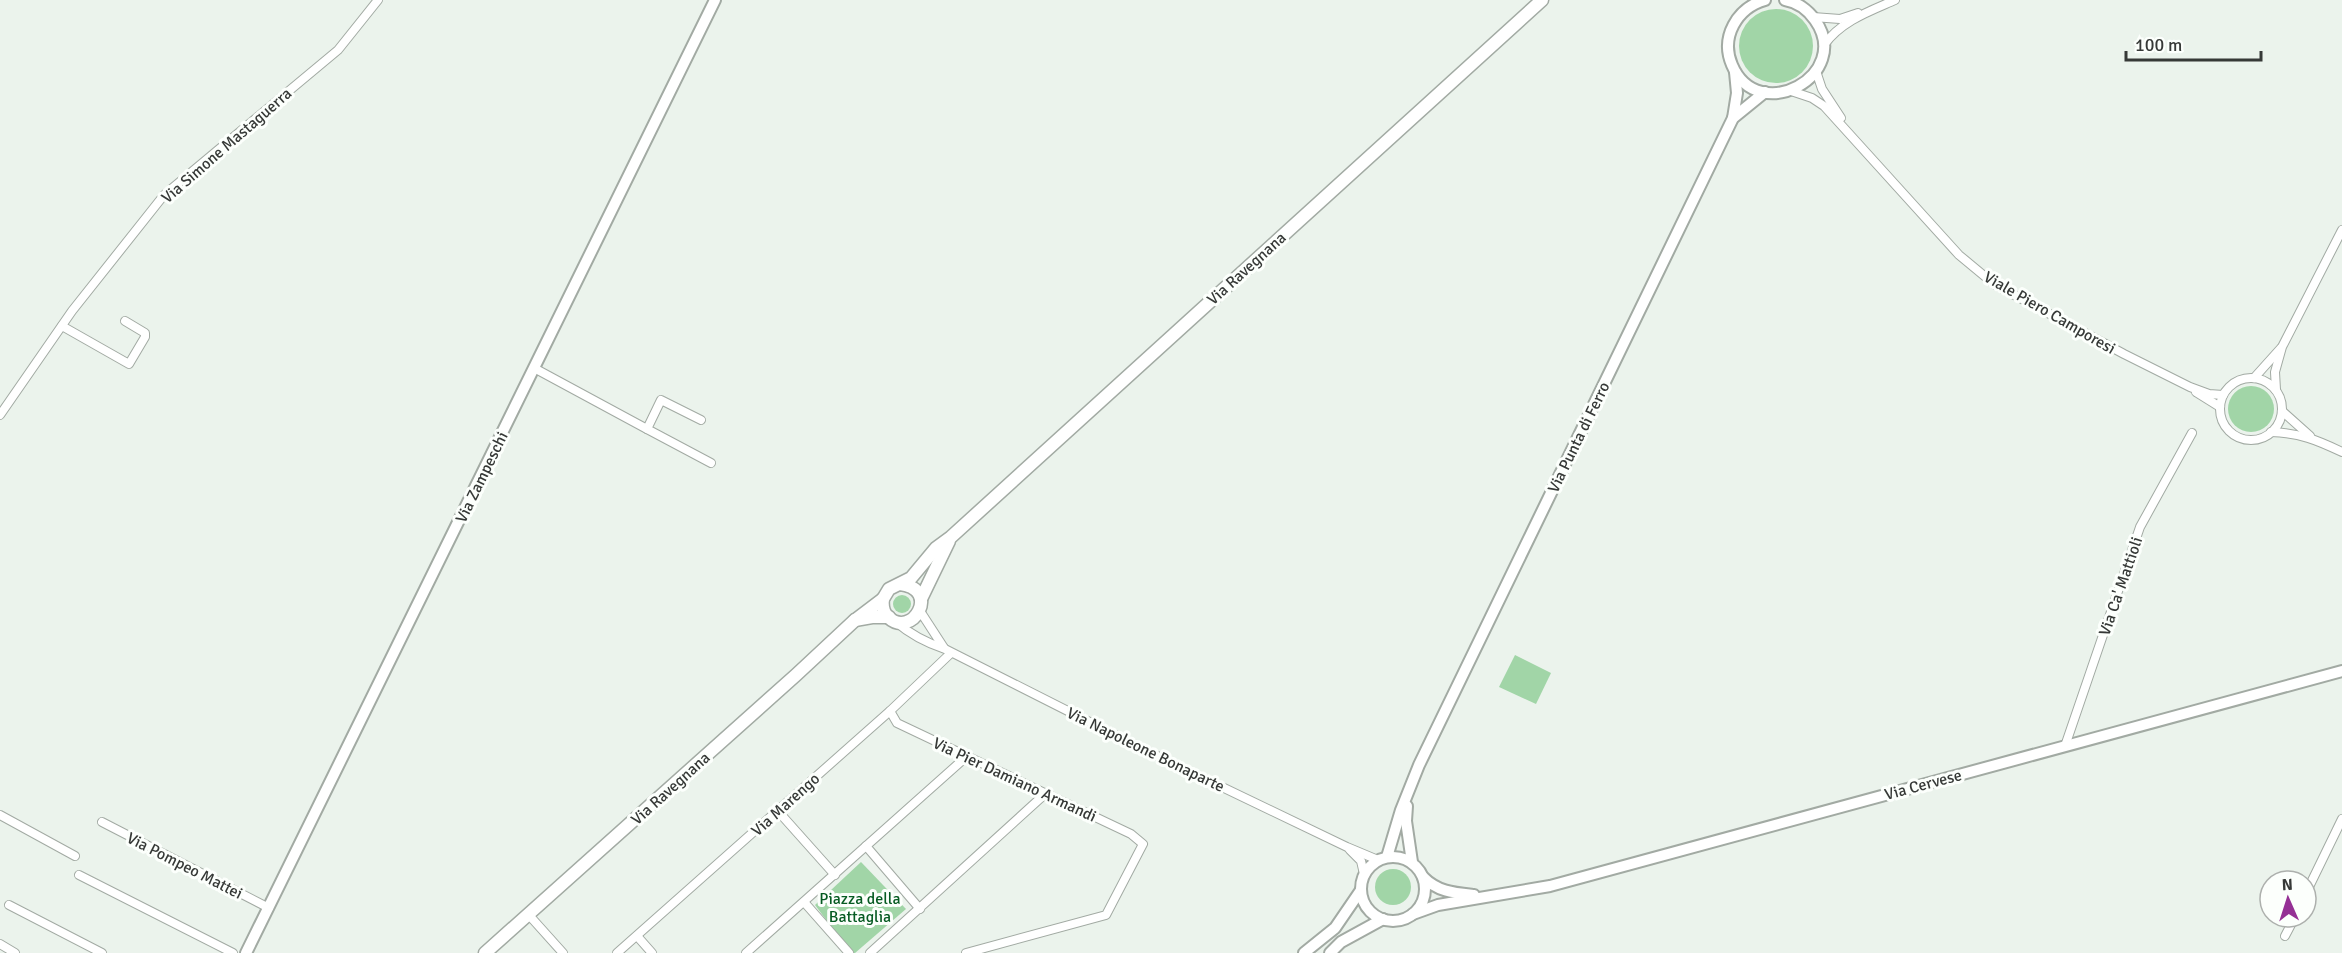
<svg xmlns="http://www.w3.org/2000/svg" width="2342" height="953" viewBox="0 0 2342 953" font-family="Signika,sans-serif">
  <style>
    .green { fill: #a1d5a7 }
    .lines { fill: none; stroke-linecap: round; stroke-linejoin: round }
    .street-casing { stroke: #a2aaa3; stroke-width: 10 }
    .secondary-casing { stroke: #a2aaa3; stroke-width: 14 }
    .primary-casing { stroke: #a2aaa3; stroke-width: 15 }
    .street { stroke: #fff; stroke-width: 8 }
    .secondary { stroke: #fff; stroke-width: 10 }
    .primary { stroke: #fff; stroke-width: 12 }
    .labels { text-anchor: middle; stroke-width: 6; stroke-linejoin: round; paint-order: stroke }
    .street-label { font-size: 16px; fill: #363937; stroke: #fcfffc }
    .park-label { font-size: 16px; fill: #065b22; stroke: #fcfffc }
  </style>
  <rect width="100%" height="100%" fill="#ebf3ec"/>
  <!-- green -->
  <g class="green">
    <circle cx="1776" cy="46" r="37"/>
    <circle cx="2251" cy="409" r="23"/>
    <circle cx="902" cy="604" r="9"/>
    <polygon points="1515,655 1551,673 1536,704 1499,687"/>
    <polygon points="861,862 906,909 855,953 851,953 815,905"/>
    <circle cx="1393" cy="887" r="18"/>
  </g>
  <g class="lines">
    <!-- street casing -->
    <g class="street-casing">
      <g id="street">
        <polyline points="1813,17 1840,19 1858,13"/>
        <path d="M1824 45C1841 21 1870 11 1895 0"/>
        <polyline points="1816,71 1822,89 1841,118"/>
        <polyline points="1791,91 1812,98 1824,106 1959,255 1994,284 2124,354 2190,387 2209,394 2223,395"/>
        <polyline points="62,326 129,364 145,337 145,333 125,321"/>
        <polyline points="534,368 647,429"/>
        <circle cx="2251" cy="409" r="31"/>
        <polyline points="2254,378 2281,348"/>
        <polyline points="2276,390 2275,372 2282,347 2342,230"/>
        <polyline points="2196,392 2220,407"/>
        <polyline points="2282,411 2310,436"/>
        <polyline points="0,415 72,311 164,195 338,50 378,0"/>
        <polyline points="701,420 661,400 647,429 711,463"/>
        <path d="M2271 432C2300 433 2317 440 2342 452"/>
        <polyline points="920,611 944,648"/>
        <path d="M896 622C911 635 927 643 945 649L1145 750 1347 847 1378 860"/>
        <polyline points="890,711 897,723 1131,834 1143,844 1106,915 966,953"/>
        <polyline points="2065,746 2140,527 2192,433"/>
        <polyline points="777,810 835,875"/>
        <polyline points="0,815 75,856"/>
        <polyline points="102,822 269,908"/>
        <polyline points="866,846 920,909"/>
        <polyline points="1350,850 1361,861 1364,874"/>
        <polyline points="79,875 233,953"/>
        <polyline points="2306,893 2342,819"/>
        <polyline points="804,902 849,953"/>
        <polyline points="9,905 102,953"/>
        <polyline points="528,914 563,953"/>
        <polyline points="637,936 652,953"/>
        <polyline points="2285,936 2295,917"/>
        <polyline points="0,944 15,953"/>
        <polyline points="617,953 890,711 951,653"/>
        <polyline points="746,953 966,757"/>
        <polyline points="870,953 1045,794"/>
      </g>
    </g>
    <!-- secondary casing -->
    <g class="secondary-casing">
      <g id="secondary">
        <path d="M1765 0C1737 8 1720 37 1732 65 1758 127 1854 75 1815 20 1808 10 1797 2 1785 0"/>
        <polyline points="1733,118 1737,93 1735,72"/>
        <polyline points="1407,806 1406,821 1412,862"/>
        <circle cx="1393" cy="889" r="32"/>
        <polyline points="1387,857 1401,810 1419,765 1733,118 1765,92"/>
        <path d="M1423 877C1438 892 1454 893 1474 895"/>
        <polyline points="1413,914 1438,905 1550,886 2342,671"/>
        <polyline points="246,953 715,0"/>
        <polyline points="1304,953 1335,928 1361,890"/>
        <polyline points="1330,953 1341,942 1383,919"/>
      </g>
    </g>
    <!-- primary casing -->
    <g class="primary-casing">
      <g id="primary">
        <path d="M900 584C942 589 912 640 888 617 883 612 882 606 883 599L889 589 911 578 936 548 951 537 1542 0"/>
        <polyline points="921,599 949,541"/>
        <polyline points="855,620 872,617 889,617"/>
        <polyline points="485,953 796,675 854,621 883,599"/>
      </g>
    </g>
    <!-- street -->
    <use href="#street" class="street"/>
    <!-- secondary -->
    <use href="#secondary" class="secondary"/>
    <!-- primary -->
    <use href="#primary" class="primary"/>
  </g>
  <g class="labels">
    <!-- street labels -->
    <g class="street-label">
      <text transform="translate(226 145) rotate(-41)" y="6">Via Simone Mastaguerra</text>
      <text transform="translate(1246 268) rotate(-42)" y="6">Via Ravegnana</text>
      <text transform="translate(2050 312) rotate(30)" y="6">Viale Piero Camporesi</text>
      <text transform="translate(1578 437) rotate(-64)" y="6">Via Punta di Ferro</text>
      <text transform="translate(481 477) rotate(-64)" y="6">Via Zampeschi</text>
      <text transform="translate(2120 586) rotate(-71)" y="6">Via Ca' Mattioli</text>
      <text transform="translate(1146 749) rotate(26)" y="6">Via Napoleone Bonaparte</text>
      <text transform="translate(1015 779) rotate(25)" y="6">Via Pier Damiano Armandi</text>
      <text transform="translate(1923 784) rotate(-15)" y="6">Via Cervese</text>
      <text transform="translate(670 788) rotate(-42)" y="6">Via Ravegnana</text>
      <text transform="translate(785 804) rotate(-42)" y="6">Via Marengo</text>
      <text transform="translate(185 865) rotate(27)" y="6">Via Pompeo Mattei</text>
    </g>
    <!-- park labels -->
    <g class="park-label">
      <text x="860" y="904">Piazza della<tspan x="860" dy="18">Battaglia</tspan></text>
    </g>
  </g>
  <!-- north arrow -->
  <g transform="translate(2288 899) rotate(357)"><circle r="28" fill="#fcfffc" stroke="#adb0ad" stroke-width="1.5"/>
  <path d="M0-4.5L10 22L0 15L-10 22Z" fill="#953095"/>
  <text y="-9" font-size="16" font-weight="bold" text-anchor="middle" fill="#363937">N</text>
  </g>
  <!-- scale -->
  <path d="M2126 51v9h135v-9" fill="none" stroke="#363937" stroke-width="3"/>
  <text x="2135" y="51" font-size="18" fill="#363937" stroke="#fcfffc" stroke-width="4.5" paint-order="stroke">100 m</text>
</svg>
